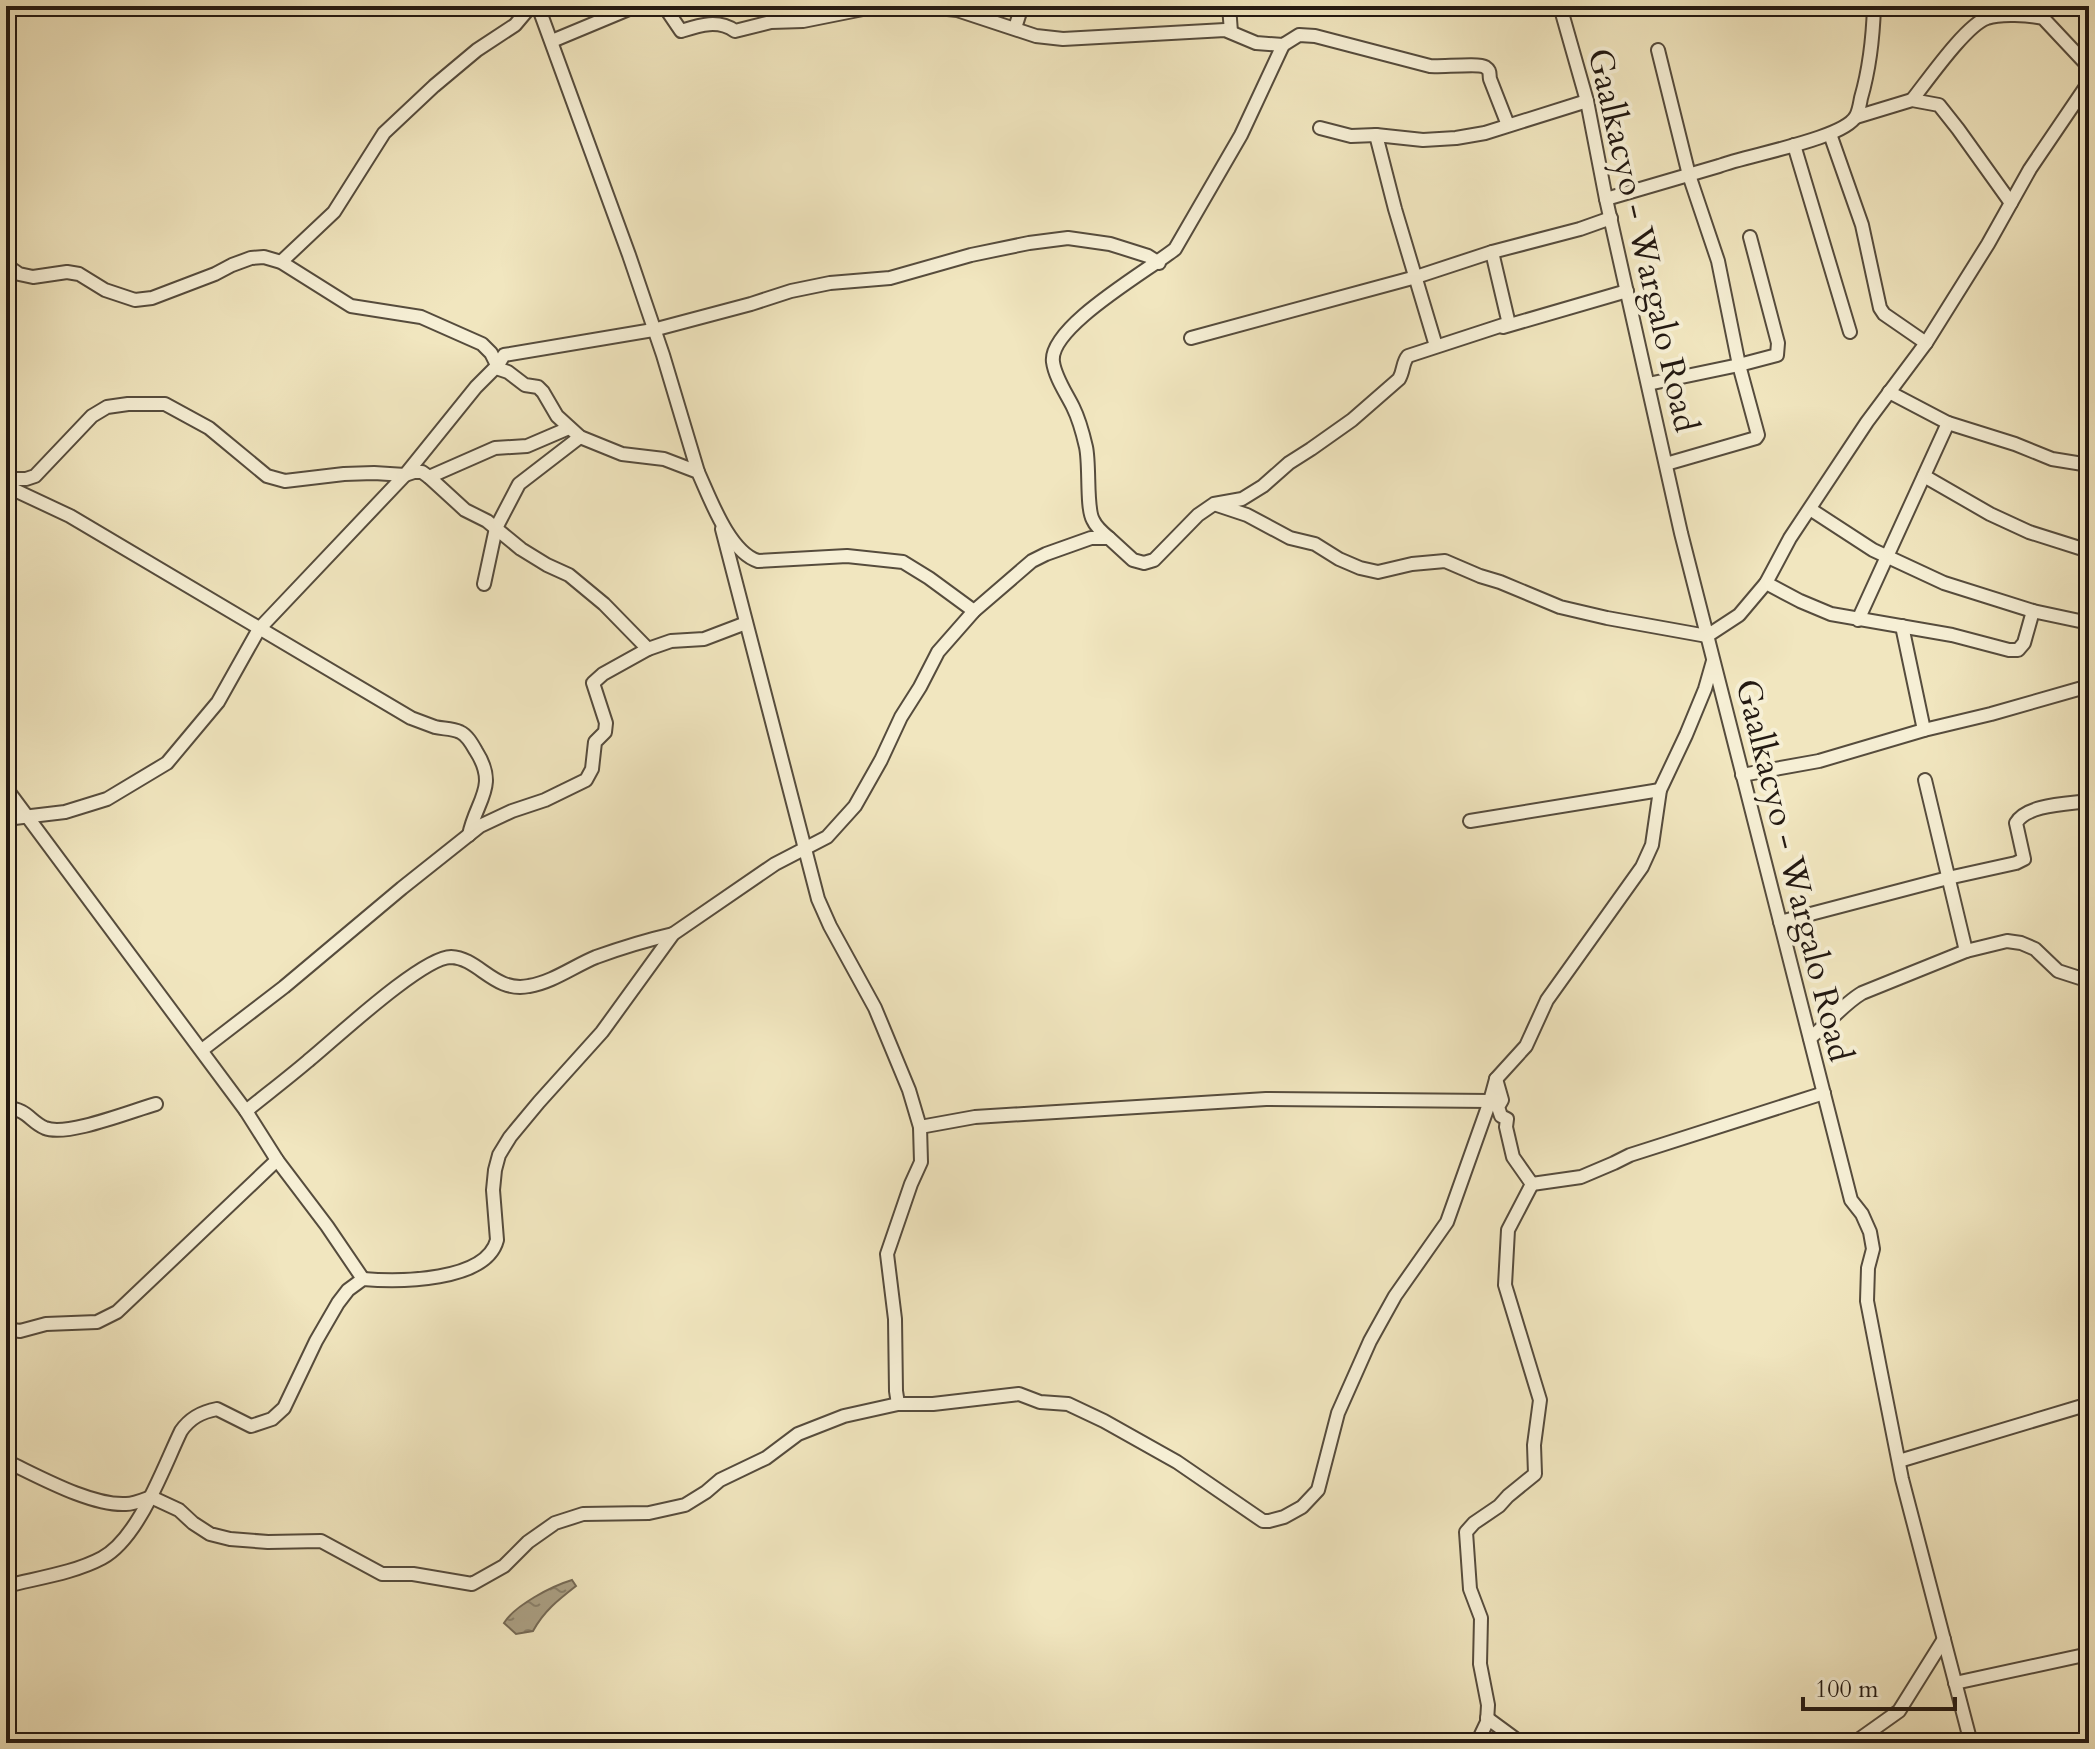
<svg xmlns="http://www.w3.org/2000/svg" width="2095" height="1749" viewBox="0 0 2095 1749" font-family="Cardo,serif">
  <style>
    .water { fill: url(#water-ripples); stroke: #756a56; stroke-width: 2 }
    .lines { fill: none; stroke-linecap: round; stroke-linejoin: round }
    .minor-casing { stroke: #564c3d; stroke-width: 16 }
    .minor { stroke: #f6efd5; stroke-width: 12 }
    .labels { text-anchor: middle; stroke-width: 8; stroke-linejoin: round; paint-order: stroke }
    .street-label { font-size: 34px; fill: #231912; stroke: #f6efd5 }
  </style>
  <defs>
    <pattern id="water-ripples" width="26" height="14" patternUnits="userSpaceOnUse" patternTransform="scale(2)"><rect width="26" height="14" fill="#aba084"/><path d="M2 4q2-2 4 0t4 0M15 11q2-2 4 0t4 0" fill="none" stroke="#8b826b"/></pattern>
  </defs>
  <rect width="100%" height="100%" fill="#f1e6bf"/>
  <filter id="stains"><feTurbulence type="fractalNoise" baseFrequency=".0025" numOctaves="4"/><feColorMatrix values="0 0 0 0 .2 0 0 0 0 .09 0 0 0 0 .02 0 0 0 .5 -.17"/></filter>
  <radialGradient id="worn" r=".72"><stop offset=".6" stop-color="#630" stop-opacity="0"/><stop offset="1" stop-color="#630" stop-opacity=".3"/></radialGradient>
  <!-- water -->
  <path class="water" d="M572 1580 576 1586C558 1600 544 1611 533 1631L516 1634 504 1623C515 1605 552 1586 572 1580Z"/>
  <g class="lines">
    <!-- minor casing -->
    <g class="minor-casing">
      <g id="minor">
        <polyline points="538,6 629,255 663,355 698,472"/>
        <path d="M664 6 681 31C700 25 718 19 735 31L771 22 803 21 878 6"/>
        <path d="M920 6 957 10 1036 36 1063 39 1225 30 1256 43 1283 45 1299 35 1315 36 1430 66C1441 67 1479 63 1485 67 1491 71 1489 73 1490 79L1508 125"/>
        <polyline points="1229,6 1231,32"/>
        <polyline points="1560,6 1587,101 1606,199 1681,533 1851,1200 1862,1214 1870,1232 1873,1249 1868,1268 1867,1301 1880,1368 1902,1479 1971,1743"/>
        <polyline points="1015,28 1022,6"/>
        <polyline points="552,41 636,6"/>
        <polyline points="1658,50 1689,175 1718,261 1739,365 1758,435 1756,438 1666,464"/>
        <path d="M1912 100C1928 80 1966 25 1987 18 2000 13 2030 15 2043 18L2089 67"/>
        <polyline points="1856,117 1912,100 1939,105 1958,129 2011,203"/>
        <polyline points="1320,128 1351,136 1376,135 1423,140 1456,138 1485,133 1587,101"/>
        <polyline points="1830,134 1862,225 1880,308 1884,314 1926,343"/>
        <polyline points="1376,135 1395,209 1436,346"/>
        <polyline points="1794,145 1850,332"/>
        <path d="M1606 199 1719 166C1747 155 1844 139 1856 116 1859 111 1860 103 1861 98 1870 67 1873 38 1874 6"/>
        <polyline points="281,262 334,212 384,133 434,86 477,50 515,25 531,6"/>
        <path d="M6 265 19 274 33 277 67 272 79 274 105 290 135 300 152 298 215 274 232 265 251 258 264 257 281 262 351 306 421 317 482 344 491 353 499 369 508 372 525 385 538 387 543 392 557 416 580 437 622 454 664 459 698 472C710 498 729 552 758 561L847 556 903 562 929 578 974 611"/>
        <polyline points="1503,327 1627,291"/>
        <polyline points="1191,338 1416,277 1492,252 1580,229 1611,218"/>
        <polyline points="1648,384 1739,365 1777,355 1778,343 1750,237"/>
        <polyline points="1889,392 1948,423 2015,444 2052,459 2089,465"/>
        <polyline points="1924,476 1990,514 2029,532 2089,551"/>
        <polyline points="429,477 495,448 527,446 569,428"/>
        <polyline points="6,479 26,479 35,476 92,416 107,407 128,404 165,404 209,428 267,476 285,481 344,474 374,473 405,475 414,472 422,472 429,477 465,510 487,521 521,549 547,565 569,575 604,604 648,649"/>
        <path d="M6 486 70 516 411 718C419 721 427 724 435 727 443 729 452 728 460 732 467 735 472 744 476 751 499 787 476 800 469 835"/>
        <polyline points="1217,505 1247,515 1290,538 1315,544 1339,559 1360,568 1378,572 1412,564 1445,561 1480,576 1500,582 1560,607 1607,618 1707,636 1739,615 1766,583 1790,538 1867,422 1926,343 1988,244 2030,169 2089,82"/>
        <polyline points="1810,509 1873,550 1944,583 2033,611 2089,623"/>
        <polyline points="722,529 818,899 830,926 875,1008 909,1090 920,1127 921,1162 911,1184 887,1254 895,1319 896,1391 898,1404"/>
        <path d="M1109 538C1103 533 1096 527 1093 520 1086 508 1090 465 1086 447 1083 434 1079 419 1073 407 1066 393 1055 377 1053 362 1048 327 1149 270 1175 249L1241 135 1283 45"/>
        <polyline points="1766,583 1800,601 1831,614 1952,635 2009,650 2018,650 2024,643 2033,611"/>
        <polyline points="484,584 496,528 519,484 580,437"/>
        <polyline points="1858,620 1948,423"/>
        <polyline points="1902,626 1924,730"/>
        <polyline points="1742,775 1819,761 1924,730 1991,714 2089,686"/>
        <polyline points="1925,780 1966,951"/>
        <polyline points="6,788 246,1111 277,1160 327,1226 363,1279"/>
        <polyline points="6,819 65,812 107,799 167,763 218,702 259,629 405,475 476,387 498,365 504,355 653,330 751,304 791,291 830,283 890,278 971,255 1029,243 1068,238 1110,244 1148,256 1159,263"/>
        <polyline points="1470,821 1660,790"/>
        <path d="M1780 922 1948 878 2016 863 2024 859 2016 823C2027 804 2069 804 2089 801"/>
        <path d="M1810 1038C1828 1024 1842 1005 1862 993L1966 951 2007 941 2021 943 2035 949 2058 971 2089 981"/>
        <polyline points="202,1050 284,987 402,888 480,826 512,811 545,800 586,780 592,769 595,742 605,732 606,723 593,683 603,674 648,649 671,641 704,639 746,623"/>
        <path d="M6 1108C28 1109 29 1121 45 1128 67 1137 131 1111 156 1104"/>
        <path d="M246 1111C267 1094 288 1078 308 1061 334 1040 422 957 451 957 479 958 494 993 529 986 553 982 574 966 596 957 621 948 647 940 673 934"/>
        <polyline points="920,1127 975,1117 1266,1099 1490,1101"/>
        <polyline points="1532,1184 1581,1177 1614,1163 1630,1155 1824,1093"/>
        <polyline points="6,1329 20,1331 46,1324 97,1322 117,1312 277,1160"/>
        <path d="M6 1461C38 1476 91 1506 126 1504 134 1504 143 1500 151 1497L179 1510 193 1523 210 1534 230 1539 268 1542 321 1541 382 1574H413L472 1584 504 1566 528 1542 555 1523 583 1514 649 1513 685 1505 706 1492 720 1480 766 1458 798 1434 844 1416 898 1404H933L1019 1394 1040 1402 1068 1404 1104 1421 1177 1462 1263 1521H1269L1284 1517 1302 1507 1318 1490 1338 1413 1370 1341 1395 1296 1447 1222 1490 1101 1496 1079 1526 1046 1547 1000 1642 867 1652 845 1660 790 1686 735 1705 689 1713 661"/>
        <polyline points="1899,1461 2089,1404"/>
        <path d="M6 1586C37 1578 74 1573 102 1558 139 1538 163 1468 181 1431 190 1418 201 1412 217 1409L251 1426 272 1419 284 1408 316 1341 338 1303 348 1290 363 1279C398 1282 486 1282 497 1240L493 1190 495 1170 499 1155 510 1137 539 1102 602 1032 673 934 775 864 827 837 855 806 881 760 901 717 920 687 938 652 974 611 1032 561 1046 554 1091 538H1109L1133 560 1144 563 1154 560 1198 515 1214 504 1242 499 1263 486 1289 463 1311 449 1352 420 1399 379C1404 371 1402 363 1408 356L1506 324 1508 320 1492 252"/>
        <polyline points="1955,1683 2089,1654"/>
        <polyline points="1487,1718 1521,1743"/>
        <polyline points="1477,1743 1487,1722 1488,1705 1480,1664 1481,1618 1470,1589 1466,1532 1474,1523 1499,1506 1508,1496 1535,1474 1534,1445 1540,1400 1505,1285 1508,1230 1532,1184 1513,1157 1506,1127 1507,1119 1501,1116 1498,1107 1502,1100 1496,1079"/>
        <polyline points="1854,1743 1899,1711 1944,1639"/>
      </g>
    </g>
    <!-- minor -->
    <use href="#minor" class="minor"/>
  </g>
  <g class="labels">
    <!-- street labels -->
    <g class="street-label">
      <text transform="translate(1644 240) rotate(77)" y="12">Gaalkacyo - Wargalo Road</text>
      <text transform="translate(1795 870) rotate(76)" y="12">Gaalkacyo - Wargalo Road</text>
    </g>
  </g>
  <!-- margin -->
  <rect width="2095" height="1749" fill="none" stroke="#f1e6bf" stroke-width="32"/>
  <rect x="8" y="8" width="2079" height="1733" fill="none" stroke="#231912" stroke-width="4"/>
  <rect x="16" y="16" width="2063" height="1717" fill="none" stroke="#231912" stroke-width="2"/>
  <!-- scale -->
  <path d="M1803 1697v12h152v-12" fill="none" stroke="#231912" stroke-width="4"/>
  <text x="1815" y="1697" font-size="24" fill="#231912" stroke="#f6efd5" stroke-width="6" paint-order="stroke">100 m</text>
  <rect width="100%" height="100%" filter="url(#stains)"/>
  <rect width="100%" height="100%" fill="url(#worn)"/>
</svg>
